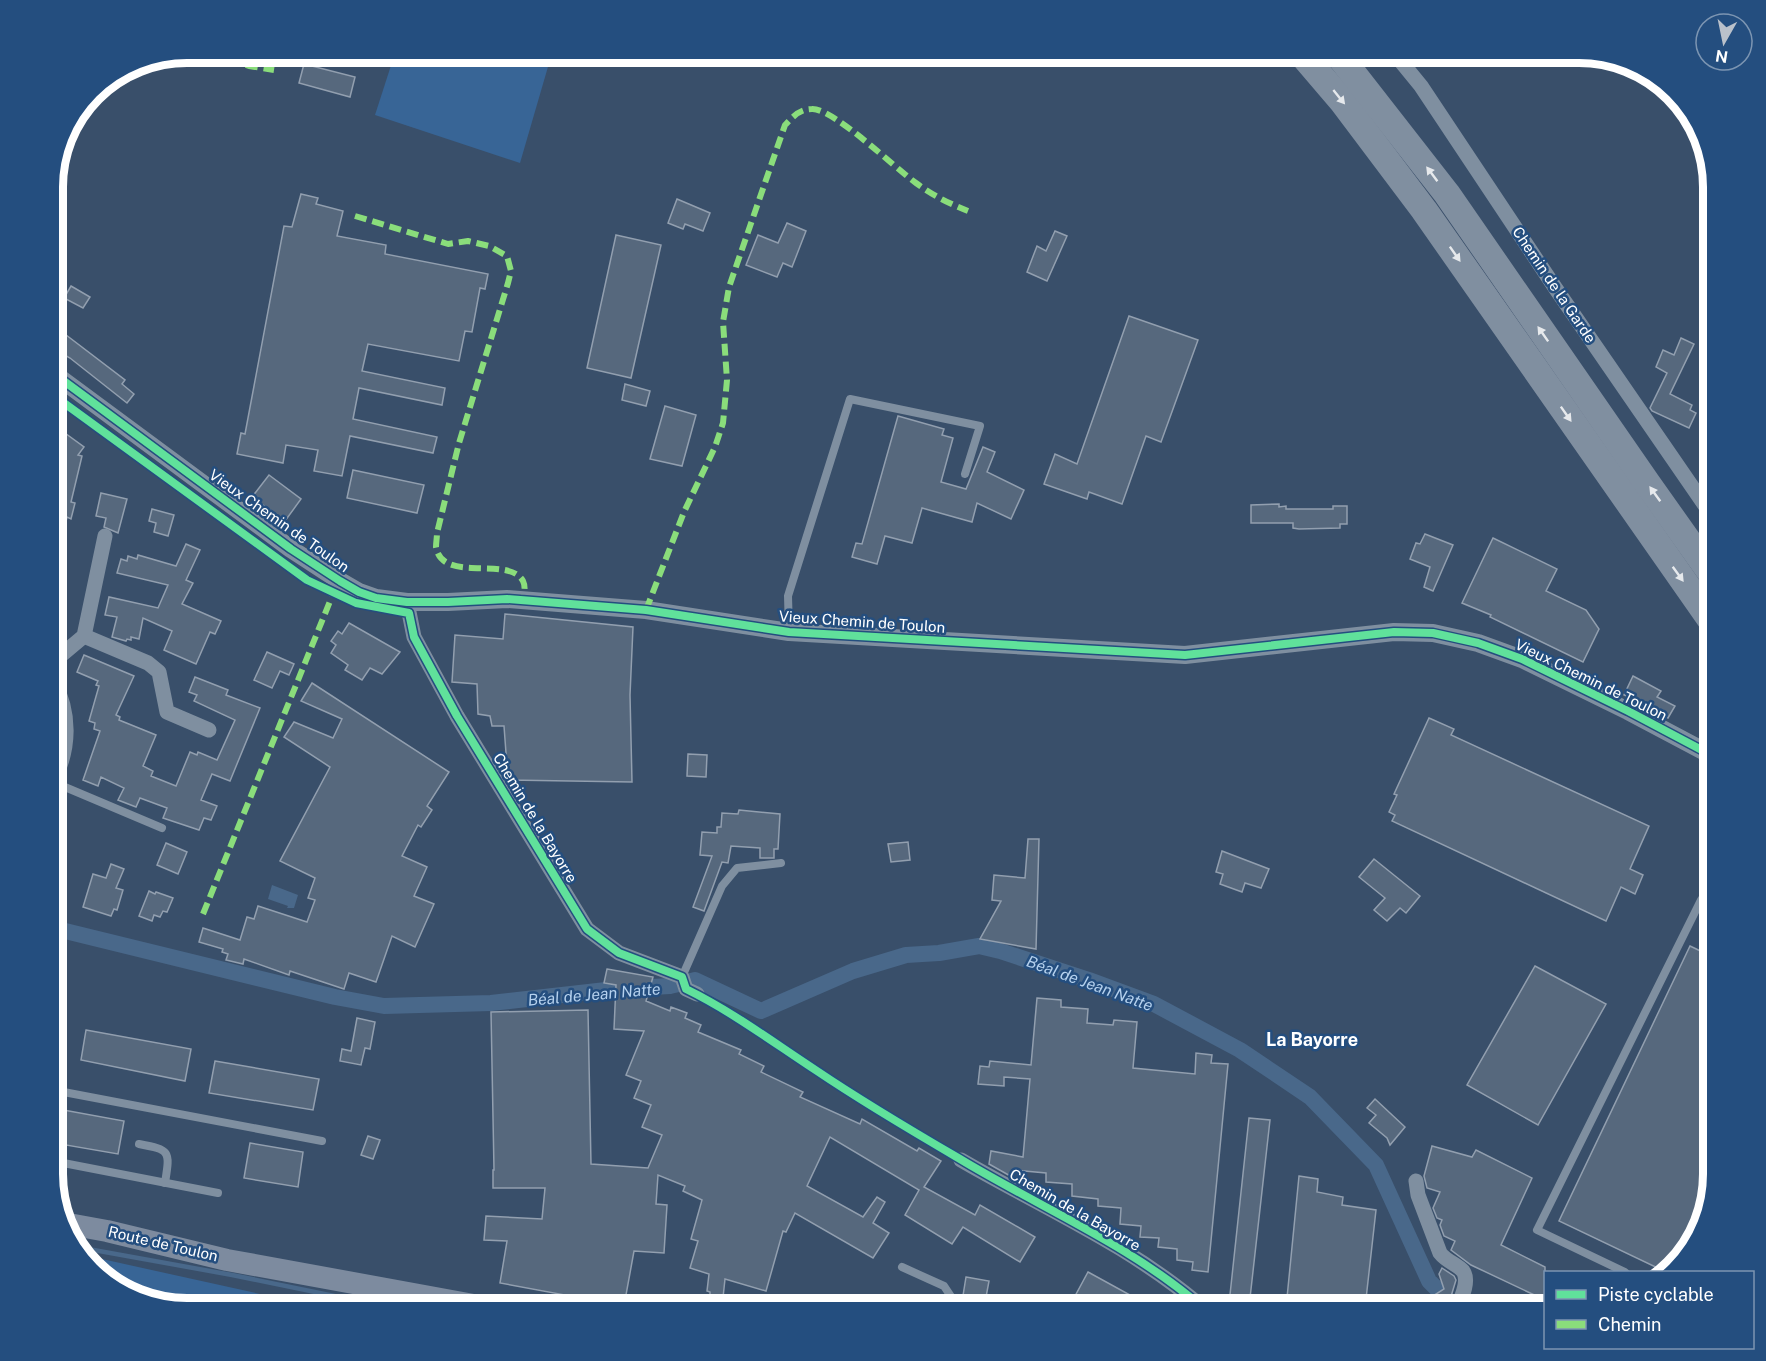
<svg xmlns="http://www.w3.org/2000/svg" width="1766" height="1361" viewBox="0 0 1766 1361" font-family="'Public Sans',sans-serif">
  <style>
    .green { fill: #386596 }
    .water { fill: #49688a }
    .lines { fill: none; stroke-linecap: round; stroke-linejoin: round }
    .stream { stroke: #49688a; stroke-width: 4.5 }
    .canal { stroke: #49688a; stroke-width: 16 }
    .building { fill: #56687d; stroke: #929faf; stroke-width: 1.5 }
    .service { stroke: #7f8fa0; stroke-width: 8 }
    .minor { stroke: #7f8fa0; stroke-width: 15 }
    .tertiary { stroke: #7f8fa0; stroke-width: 18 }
    .primary { stroke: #7d8b9f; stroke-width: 22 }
    .motorway { stroke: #808fa0; stroke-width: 27 }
    .quiet { stroke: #8add7b; stroke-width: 6; stroke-dasharray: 12 6; stroke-linecap: butt }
    .cycleway-casing { stroke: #244e7f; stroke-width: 11 }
    .cycleway { stroke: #60e19b; stroke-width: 8 }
    .oneway { fill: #e6e9ec }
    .labels { text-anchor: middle; stroke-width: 5; stroke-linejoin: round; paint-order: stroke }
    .street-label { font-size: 15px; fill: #fff; stroke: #244e7f }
    .water-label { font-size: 16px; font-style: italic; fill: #b5d1ee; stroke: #244e7f }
    .quarter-label { font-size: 18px; font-weight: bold; fill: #fff; stroke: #244e7f }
    .rim { fill: none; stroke: #fff; stroke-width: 8 }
  </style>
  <rect width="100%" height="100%" fill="#394f6a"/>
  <!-- green -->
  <g class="green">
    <polygon points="395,53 552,53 520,163 375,115"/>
    <polygon points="93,1257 278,1298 272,1308 186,1308 105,1281 91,1264"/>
  </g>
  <!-- water -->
  <polygon class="water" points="272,885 298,895 294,908 287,908 288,906 268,899"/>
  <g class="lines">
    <!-- stream -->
    <polyline class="stream" points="77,1247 232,1275 393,1308"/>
    <!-- canal -->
    <polyline class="canal" points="53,928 335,997 384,1006 491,1003 615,989 670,986 695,980 761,1011 853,971 906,955 939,953 979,946 1000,951 1089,980 1154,1004 1240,1050 1310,1097 1376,1165 1429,1281 1447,1299"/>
  </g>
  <!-- building -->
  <g class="building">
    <polygon points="304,64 355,77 350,97 299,83"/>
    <polygon points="301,194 318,198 316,204 343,211 337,236 386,245 385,254 488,274 485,289 480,288 472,332 465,331 459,361 368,344 362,371 445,388 442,405 359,388 353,419 437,437 433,453 350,436 342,476 314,471 318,450 286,445 283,463 237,454 241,433 245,434 284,226 292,227"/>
    <polygon points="677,199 710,213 703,231 685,224 683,229 668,223"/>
    <polygon points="787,223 806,231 792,267 783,263 777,277 746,265 758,235 778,243"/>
    <polygon points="1055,231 1067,236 1047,281 1027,272 1037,246 1046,251"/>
    <polygon points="616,235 661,245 631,378 587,368"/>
    <polygon points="71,286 90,297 83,308 64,298"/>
    <polygon points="1129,316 1198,340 1161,442 1146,436 1122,504 1089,492 1087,499 1044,484 1055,454 1077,464"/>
    <polygon points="53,325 125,380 122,384 134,394 127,403 70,358 53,348"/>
    <polygon points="1681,338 1694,344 1670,394 1692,405 1690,410 1696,413 1689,428 1652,411 1650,408 1667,373 1656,367 1663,350 1674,355"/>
    <polygon points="625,384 650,391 646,406 622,400"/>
    <polygon points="665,406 696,415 682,466 650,459"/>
    <polygon points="898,416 944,429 942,435 953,438 941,482 966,489 983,447 995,452 987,472 1024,490 1011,519 977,503 972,522 922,508 912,543 885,536 877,564 852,557 856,543 862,544"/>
    <polygon points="58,428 84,447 78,455 82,456 71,502 75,503 71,519 67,517 58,555 53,555 53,435"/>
    <polygon points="353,470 424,485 417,513 347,498"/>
    <polygon points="269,475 301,499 285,521 252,497"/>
    <polygon points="101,493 127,499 118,533 104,527 106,518 96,516"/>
    <polygon points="1279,504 1279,507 1286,506 1286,509 1333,509 1333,506 1347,506 1347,524 1340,524 1340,528 1299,529 1293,528 1293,523 1251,523 1251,505"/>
    <polygon points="152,509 174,515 168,536 154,532 156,523 149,521"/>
    <polygon points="1425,534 1453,545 1433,591 1424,587 1430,567 1410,559 1416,543 1420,544"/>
    <polygon points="1493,538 1557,569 1546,591 1586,610 1599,629 1583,662 1490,617 1491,615 1462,603"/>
    <polygon points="186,544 200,550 186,580 193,583 182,604 221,621 215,634 210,632 196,664 164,650 172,631 143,618 139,639 131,637 131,640 127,639 126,641 112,637 117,617 105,615 109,597 158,608 168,585 117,573 121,559 127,561 128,556 137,559 138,555 176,566"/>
    <polygon points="505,614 633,627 630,695 632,782 508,780 504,726 492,726 490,716 478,714 477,684 452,682 455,635 503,639"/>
    <polygon points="349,623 400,652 382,674 370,668 362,680 345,670 348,665 331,653 336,645 331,641 338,631 342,634"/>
    <polygon points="267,652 294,664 289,675 280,671 272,688 254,680"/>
    <polygon points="84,655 134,676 116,715 120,717 119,720 156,735 143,766 153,771 151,776 176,786 190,752 197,755 198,752 217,760 235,720 194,701 197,695 189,692 195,677 228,690 226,695 260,708 230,781 212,774 201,800 217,806 211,820 204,818 199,830 163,818 167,808 140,798 136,807 118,800 124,788 101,777 98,786 83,780 100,731 94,729 95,723 89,721 99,686 96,685 98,681 77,672"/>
    <polygon points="1633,676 1661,691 1657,697 1675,706 1668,718 1624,695"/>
    <polygon points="312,683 449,772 427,806 432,810 421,827 418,825 402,856 427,867 414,896 434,904 415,947 392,936 376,982 349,973 344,989 290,971 289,975 244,959 243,964 226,960 228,954 222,952 223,949 199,942 203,928 240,940 247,917 254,919 258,906 307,922 315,900 308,898 315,878 280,861 330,767 284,737 294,722 333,738 342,719 301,701"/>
    <polygon points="1429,718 1454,729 1451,735 1649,826 1630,869 1643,875 1635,894 1621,887 1606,921 1392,821 1395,815 1389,812 1397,795 1394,794"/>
    <polygon points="688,754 707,755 706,777 687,776"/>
    <polygon points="739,810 780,814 778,849 774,849 774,858 760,858 760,848 731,846 728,863 722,862 704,911 693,907 712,856 700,855 702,832 717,833 717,827 721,827 722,813 738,814"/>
    <polygon points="61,812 66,857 53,859 53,813"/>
    <polygon points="1028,839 1039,839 1036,949 980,939 1001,901 992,900 994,875 1025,878"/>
    <polygon points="908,842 910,860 891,862 888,844"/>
    <polygon points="166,843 187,852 178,874 157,865"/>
    <polygon points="1222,851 1269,869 1261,888 1245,883 1242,892 1220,884 1223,874 1216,872"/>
    <polygon points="1374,859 1420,896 1406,913 1400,908 1387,921 1374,910 1385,898 1359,877"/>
    <polygon points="111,864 124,869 116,888 123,890 117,910 114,909 111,916 83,907 93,874 106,878"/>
    <polygon points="149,891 155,894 156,892 173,898 167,912 163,911 160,917 154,915 152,921 139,916"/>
    <polygon points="1690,946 1713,957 1713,1175 1686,1256 1666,1272 1559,1221"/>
    <polygon points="1535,966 1606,1004 1538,1125 1467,1085"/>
    <polygon points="607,969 653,977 646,1001 670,1011 671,1007 687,1013 685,1018 701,1025 698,1032 741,1050 739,1054 764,1066 761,1072 803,1092 800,1097 860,1124 862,1119 917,1151 919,1148 941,1161 924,1187 975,1215 980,1205 1035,1237 1020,1262 963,1227 952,1244 905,1215 919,1190 830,1137 807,1186 863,1217 877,1197 885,1202 873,1223 889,1233 873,1258 795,1213 786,1232 783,1231 766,1291 725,1279 722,1307 710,1306 710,1292 707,1291 709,1274 690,1268 698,1241 691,1239 702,1200 683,1191 685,1186 658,1175 656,1204 667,1205 664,1253 634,1251 624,1306 500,1283 507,1241 484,1240 486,1216 542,1219 545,1188 493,1188 493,1170 494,1170 491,1012 588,1010 591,1164 648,1168 662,1135 642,1127 651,1105 634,1098 641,1081 626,1075 644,1031 614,1029 616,985 604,983"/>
    <polygon points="1037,998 1061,1000 1061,1007 1088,1009 1087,1023 1113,1025 1114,1020 1137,1022 1133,1068 1195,1074 1196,1053 1212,1055 1211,1063 1228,1064 1208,1272 1192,1270 1193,1262 1177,1260 1177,1249 1158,1247 1159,1238 1140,1237 1141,1226 1120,1224 1121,1208 1098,1206 1098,1199 1072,1196 1072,1184 1046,1182 1046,1173 1013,1170 1012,1177 989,1164 991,1151 1023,1157 1030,1079 1004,1077 1004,1086 978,1084 980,1066 989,1067 990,1061 1031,1065"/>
    <polygon points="357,1018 375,1022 370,1049 365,1048 361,1065 340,1061 342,1049 351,1051"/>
    <polygon points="86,1030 191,1049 185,1081 81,1060"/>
    <polygon points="215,1061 319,1079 313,1110 209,1093"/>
    <polygon points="1375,1099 1405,1127 1390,1145 1387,1138 1369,1123 1376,1115 1367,1108"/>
    <polygon points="58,1109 124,1121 118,1154 54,1143"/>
    <polygon points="1249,1118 1270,1120 1249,1307 1229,1304"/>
    <polygon points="368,1136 380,1140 373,1159 361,1155"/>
    <polygon points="250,1143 303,1152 298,1187 244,1178"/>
    <polygon points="1432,1146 1472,1157 1476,1150 1532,1178 1501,1245 1545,1267 1545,1300 1471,1265 1451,1250 1455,1241 1444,1236 1440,1225 1442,1220 1437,1218 1433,1208 1440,1192 1427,1188 1424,1176"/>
    <polygon points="1299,1176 1318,1179 1317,1192 1343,1197 1342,1205 1376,1210 1365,1308 1286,1308"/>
    <polygon points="1442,1268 1454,1276 1456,1280 1449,1303 1442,1308 1433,1296 1444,1289 1439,1274"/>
    <polygon points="1088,1272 1148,1305 1153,1295 1180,1308 1109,1308 1097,1302 1093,1308 1074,1298"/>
    <polygon points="966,1277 989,1281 984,1308 961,1308"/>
  </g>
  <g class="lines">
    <!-- service -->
    <g class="service">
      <polyline points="789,631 788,596 850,399 980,426 965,474"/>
      <polyline points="53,782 162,828"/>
      <polyline points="682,977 722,886 737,868 781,863"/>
      <polyline points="53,1090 322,1141"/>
      <path d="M139 1144C171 1150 170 1151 165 1183"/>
      <polyline points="53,1161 218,1193"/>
      <polyline points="902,1267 944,1286 952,1298 950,1308"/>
      <polyline points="1625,1272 1537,1230 1701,900 1713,906"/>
    </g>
    <!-- minor -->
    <g class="minor">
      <polyline points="1394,53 1421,86 1556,289 1713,517"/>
      <polyline points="407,602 414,637 457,716 587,929 619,953 682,977 686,989 697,994"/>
      <polyline points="84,636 148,663 159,672 167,712 209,730"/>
      <polyline points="53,662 84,636 105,536"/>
      <path d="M53 782C70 749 71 713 53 680"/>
      <path d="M961 1160C1042 1207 1132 1246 1203 1308"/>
      <path d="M1416 1181 1418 1195 1440 1253C1447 1262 1457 1264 1463 1271 1470 1281 1461 1299 1457 1308"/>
    </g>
    <!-- tertiary -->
    <polyline class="tertiary" points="53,373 291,549 340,581 359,592 376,598 407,602 448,602 507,599 646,610 789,632 1185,655 1394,632 1433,633 1478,643 1522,659 1628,711 1713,756"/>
    <!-- primary -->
    <polyline class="primary" points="63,1223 107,1231 227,1260 490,1308"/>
    <!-- motorway -->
    <g class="motorway">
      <polyline points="1301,53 1342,101 1424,210 1713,623"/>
      <polyline points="1337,53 1447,194 1647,483 1713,576"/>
    </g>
    <!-- quiet -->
    <g class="quiet">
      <polyline points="212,53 249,66 274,70"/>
      <path d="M355 216 448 244 468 241 489 246 507 256 511 271 508 283 459 443 437 533C437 537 436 543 436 547 442 584 509 555 523 581 526 587 524 594 523 600"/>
      <path d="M646 610 684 512 715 447 723 423 727 380 723 322 729 287 785 125C793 117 799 109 812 109 833 108 895 168 916 183 932 195 950 204 968 211"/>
      <polyline points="203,914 335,589"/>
    </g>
    <!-- cycleway casing -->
    <g class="cycleway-casing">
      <g id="cycleway">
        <polyline points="53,373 291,549 340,581 359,592 376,598 407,602 448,602 507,599 646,610 789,632 1185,655 1394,632 1433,633 1478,643 1522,659 1628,711 1713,756"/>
        <path d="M53 395 307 580 356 603 409 613 414 637 457 716 587 929 619 953 682 977 686 989C733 1012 774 1043 817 1071 863 1102 912 1131 960 1159 1041 1208 1131 1245 1203 1308"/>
      </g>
    </g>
    <!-- cycleway -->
    <use href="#cycleway" class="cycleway"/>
  </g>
  <!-- one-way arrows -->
  <defs><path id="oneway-solid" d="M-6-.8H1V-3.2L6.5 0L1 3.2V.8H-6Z" transform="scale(1.5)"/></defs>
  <g class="oneway">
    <use href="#oneway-solid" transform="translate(1339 97) rotate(51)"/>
    <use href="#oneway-solid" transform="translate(1432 174) rotate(-127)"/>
    <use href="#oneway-solid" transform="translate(1455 254) rotate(55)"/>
    <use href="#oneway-solid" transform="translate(1543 334) rotate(-125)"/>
    <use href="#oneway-solid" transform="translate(1566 414) rotate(55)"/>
    <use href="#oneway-solid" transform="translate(1655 494) rotate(-126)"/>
    <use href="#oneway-solid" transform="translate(1678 574) rotate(54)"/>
  </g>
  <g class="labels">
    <!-- street labels -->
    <g class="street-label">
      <text transform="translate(1554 285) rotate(56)" y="5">Chemin de la Garde</text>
      <text transform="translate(279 521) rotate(35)" y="5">Vieux Chemin de Toulon</text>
      <text transform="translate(862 622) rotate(4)" y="5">Vieux Chemin de Toulon</text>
      <text transform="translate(1591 680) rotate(26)" y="5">Vieux Chemin de Toulon</text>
      <text transform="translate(535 818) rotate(59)" y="5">Chemin de la Bayorre</text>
      <text transform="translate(1075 1210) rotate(30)" y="5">Chemin de la Bayorre</text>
      <text transform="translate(163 1244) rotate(13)" y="5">Route de Toulon</text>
    </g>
    <!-- water labels -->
    <g class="water-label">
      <text transform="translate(1090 983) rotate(20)" y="6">Béal de Jean Natte</text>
      <text transform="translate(594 994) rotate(-5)" y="6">Béal de Jean Natte</text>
    </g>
    <!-- quarter labels -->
    <g class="quarter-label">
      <text x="1312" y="1046">La Bayorre</text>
    </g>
  </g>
  <!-- crop -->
  <path d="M0 0H1766V1361H0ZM187 63H1579A124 124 0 0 1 1703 187V1174A124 124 0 0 1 1579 1298H187A124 124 0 0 1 63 1174V187A124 124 0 0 1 187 63Z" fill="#244e7f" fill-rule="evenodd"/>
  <path class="rim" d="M187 63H1579A124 124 0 0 1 1703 187V1174A124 124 0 0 1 1579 1298H187A124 124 0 0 1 63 1174V187A124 124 0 0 1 187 63Z"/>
  <!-- legend -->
  <rect x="1544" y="1271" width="210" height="78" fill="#244e7f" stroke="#7c95b2" stroke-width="1.5"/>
  <rect x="1556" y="1290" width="30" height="9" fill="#60e19b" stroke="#7c95b2" stroke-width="1.5"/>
  <text x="1598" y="1301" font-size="18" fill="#ffffff">Piste cyclable</text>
  <rect x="1556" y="1320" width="30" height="9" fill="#8add7b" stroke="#7c95b2" stroke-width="1.5"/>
  <text x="1598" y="1331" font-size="18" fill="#ffffff">Chemin</text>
  <!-- north arrow -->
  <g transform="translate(1724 42) rotate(189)"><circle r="28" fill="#244e7f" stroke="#7c95b2" stroke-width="1.5"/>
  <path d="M0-4.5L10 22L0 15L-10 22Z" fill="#bac1cb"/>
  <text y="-9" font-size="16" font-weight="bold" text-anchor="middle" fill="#ffffff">N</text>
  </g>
</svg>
